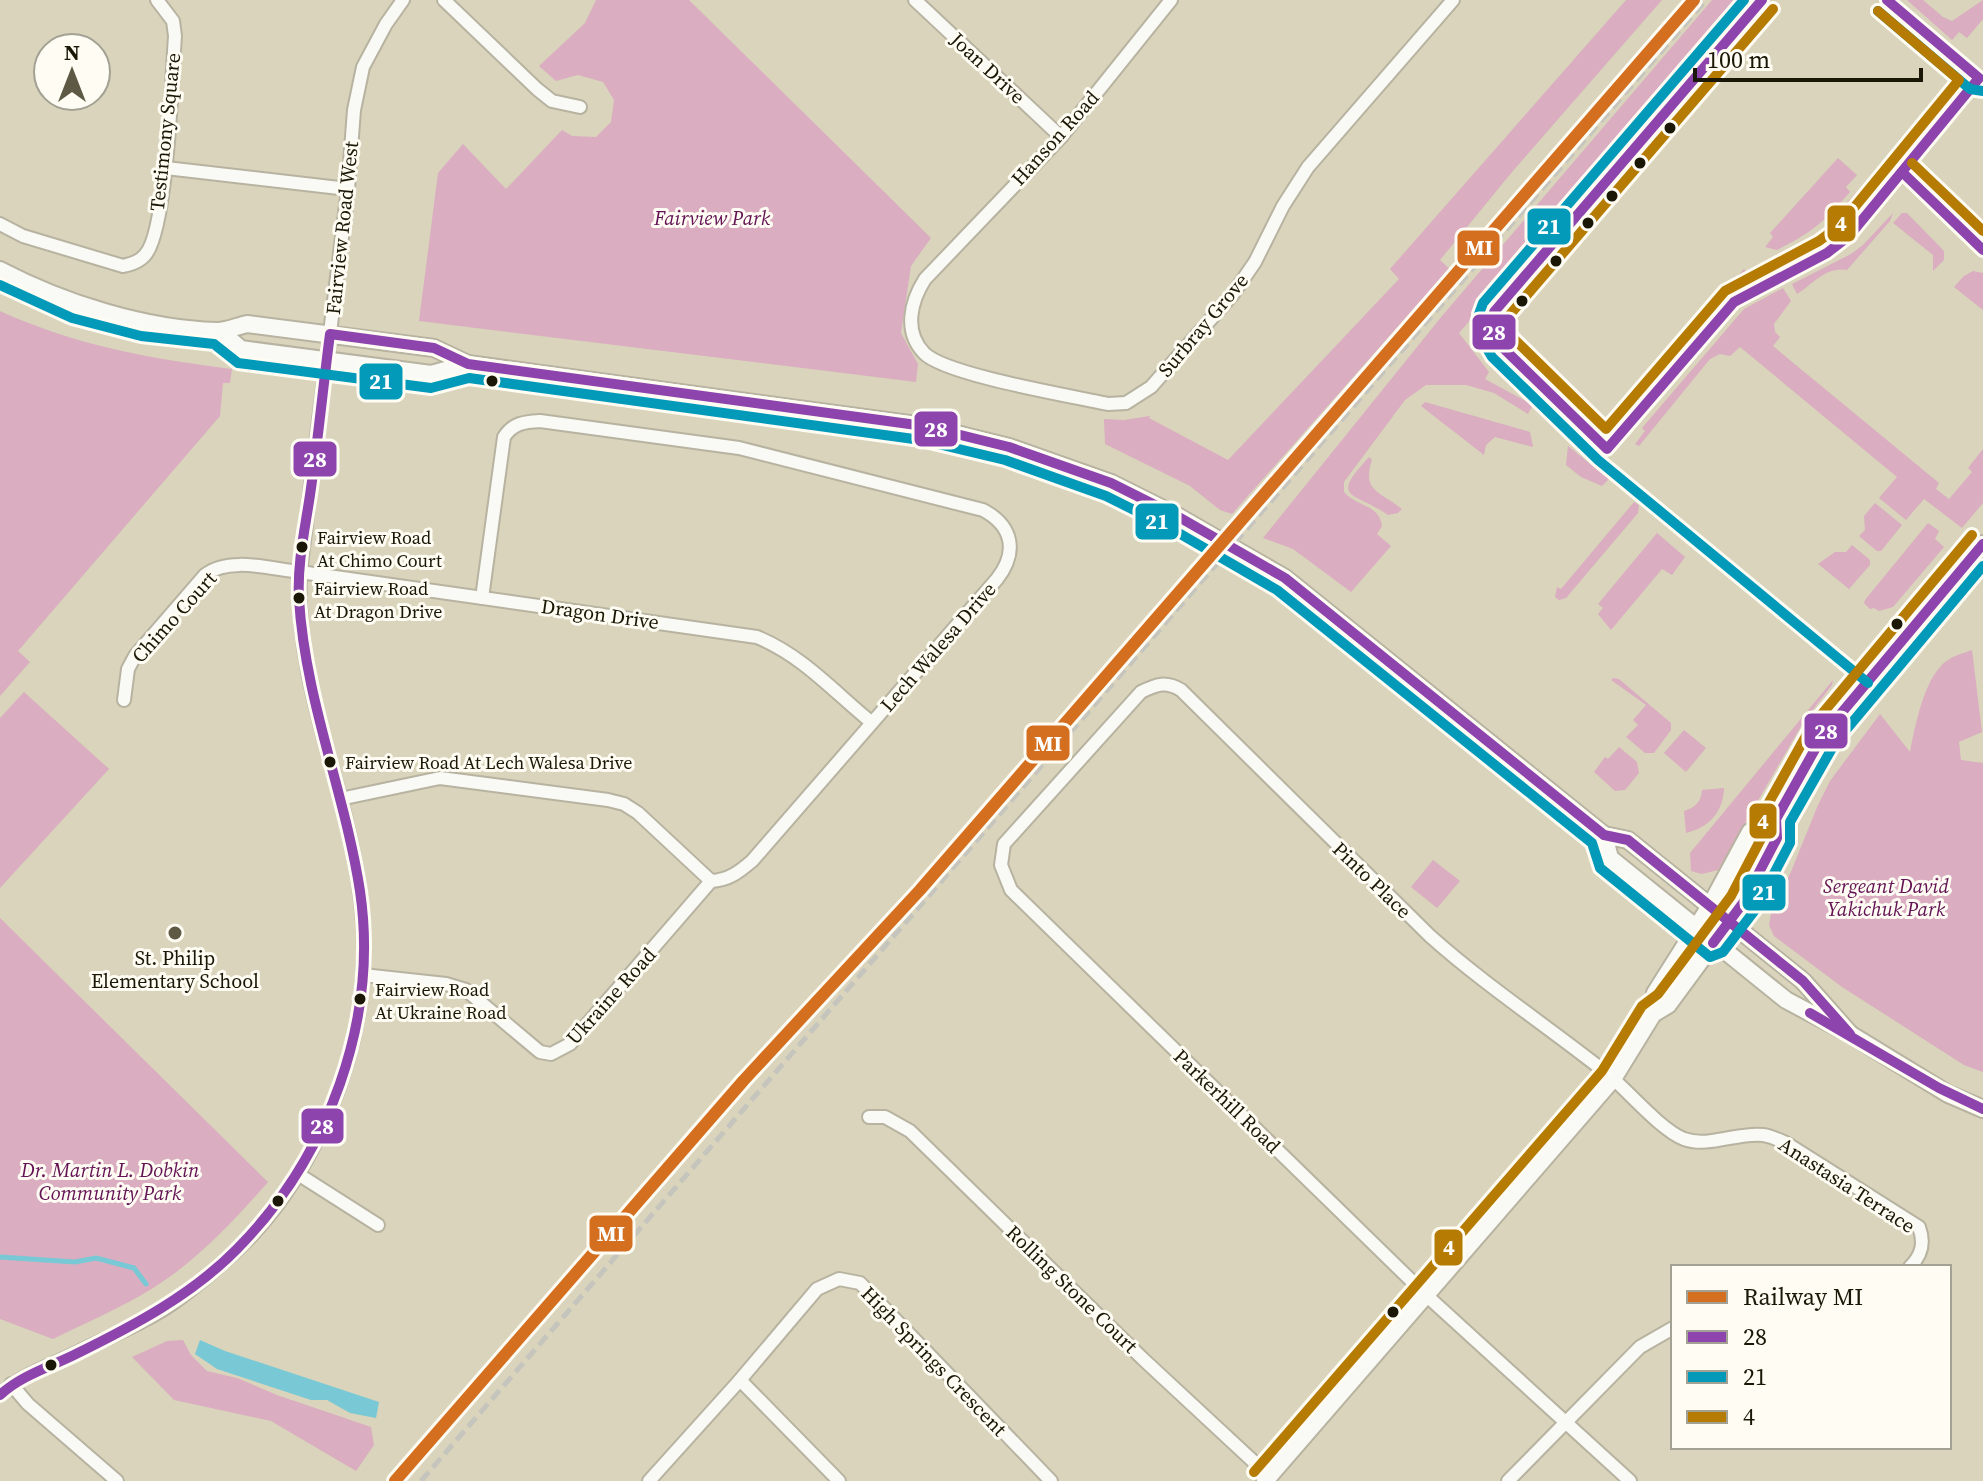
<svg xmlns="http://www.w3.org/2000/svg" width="1983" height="1481" viewBox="0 0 1983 1481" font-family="'Source Serif 4',serif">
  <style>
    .green { fill: #daadc1 }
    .water { fill: #78c9d5 }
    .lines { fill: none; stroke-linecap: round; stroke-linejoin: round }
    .stream { stroke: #78c9d5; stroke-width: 5 }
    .street-casing { stroke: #b7b3a0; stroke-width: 16 }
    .secondary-casing { stroke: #b7b3a0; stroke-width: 20 }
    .street { stroke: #f9f9f5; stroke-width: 12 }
    .secondary { stroke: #f9f9f5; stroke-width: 16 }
    .rail { stroke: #c5c5be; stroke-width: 5; stroke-dasharray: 12 6; stroke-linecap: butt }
    .bus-1-casing { stroke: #fefcf3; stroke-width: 16 }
    .bus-2-casing { stroke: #fefcf3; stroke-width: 16 }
    .bus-3-casing { stroke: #fefcf3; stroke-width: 16 }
    .bus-1 { stroke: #8e44ad; stroke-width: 10 }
    .bus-2 { stroke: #039aba; stroke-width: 10 }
    .bus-3 { stroke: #b57b02; stroke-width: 10 }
    .rail-1-casing { stroke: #fefcf3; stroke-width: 18 }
    .rail-1 { stroke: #d46f20; stroke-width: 12 }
    .bus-dot { fill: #1b1706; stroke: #fefcf3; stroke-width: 3 }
    .poi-dot { fill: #5e5945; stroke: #fefcf3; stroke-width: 3 }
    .labels { text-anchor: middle; stroke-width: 6; stroke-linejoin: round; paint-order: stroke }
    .bus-label { font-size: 18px; fill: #1b1706; stroke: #fefcf3; text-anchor: start }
    .street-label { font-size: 20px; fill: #1b1706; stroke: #fefcf3 }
    .park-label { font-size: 20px; font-style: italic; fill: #631254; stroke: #fefcf3 }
    .poi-label { font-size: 20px; fill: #1b1706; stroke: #fefcf3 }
    .line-badge { stroke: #fefcf3; stroke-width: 3 }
    .badge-label { font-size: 22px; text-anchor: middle; font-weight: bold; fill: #fff }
  </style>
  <rect width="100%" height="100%" fill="#d9d4bb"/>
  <!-- green -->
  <g class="green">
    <polygon points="596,0 689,0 931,238 911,266 901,333 918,364 916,382 419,321 438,173 463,144 506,189 562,130 572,136 596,137 611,122 614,100 603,82 578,75 556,81 539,66 585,23"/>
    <polygon points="1626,0 1662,0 1512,172 1440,260 1453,272 1417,305 1232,514 1220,510 1190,486 1105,444 1104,419 1124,420 1150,416 1149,418 1228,460 1399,279 1390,269"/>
    <path d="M1712 0H1748L1459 333 1489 372 1485 379 1533 405 1528 414 1494 393 1466 385H1426L1405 400 1344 482V492C1357 507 1379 504 1382 526L1377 534 1391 546 1351 592 1293 549 1263 538 1442 316Z"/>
    <polygon points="1907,0 1923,0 1943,17 1952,21 1983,0 1983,19 1967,38 1959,32 1952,40"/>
    <path d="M1838 158 1857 175 1846 187 1850 192C1823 223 1814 231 1777 250L1765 247 1773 237 1770 233Z"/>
    <polygon points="1864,184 1871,188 1829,237 1781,262 1786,251 1817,235"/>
    <path d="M1893 213 1890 221 1847 270C1826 266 1813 284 1797 294L1792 284 1851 254 1863 245Z"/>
    <polygon points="1902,213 1907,213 1944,251 1944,260 1933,271 1933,255 1893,223"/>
    <polygon points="1744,269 1749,275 1743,283 1726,293 1645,387 1640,383 1735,276 1737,277"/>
    <polygon points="1973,271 1983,273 1983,310 1954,287 1964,276"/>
    <polygon points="1783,288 1791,301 1774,324 1775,332 1780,337 1773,346 1939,483 1936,489 1949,499 1972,472 1968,468 1983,449 1983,503 1962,528 1924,499 1906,520 1879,498 1897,477 1740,347 1730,356 1720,354 1710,359 1639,446 1635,444 1645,431 1642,428 1744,309"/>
    <path d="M0 311C74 345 151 359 232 369L230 383H223L220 416 18 651 30 662 0 696Z"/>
    <polygon points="1425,402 1530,432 1533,447 1495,437 1486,445 1484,455 1421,406"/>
    <polygon points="1568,446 1609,479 1602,486 1581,477 1566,465"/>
    <path d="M1369 457 1372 460C1361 492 1382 492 1402 509L1398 513 1388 515C1355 491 1328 501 1369 457Z"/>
    <polygon points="1634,502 1639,505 1638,513 1566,598 1559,600 1555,597 1557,587 1561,589"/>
    <polygon points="1875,503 1902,525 1881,551 1877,551 1859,536 1865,530 1864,516"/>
    <polygon points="1928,523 1939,531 1935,539 1944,547 1893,607 1879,611 1874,608 1870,609 1864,603 1865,600"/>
    <polygon points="1657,533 1685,557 1672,575 1662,569 1611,630 1598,614 1603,608 1598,604"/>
    <polygon points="1852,545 1870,560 1870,565 1849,589 1818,564 1835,552 1846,552"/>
    <path d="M1972 650 1982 732 1959 742 1961 760 1983 763V1072L1964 1065 1842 987 1774 936 1769 925 1772 908 1790 874 1818 805 1830 781 1880 714 1910 752C1915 726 1925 674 1948 660 1955 655 1964 653 1972 650Z"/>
    <polygon points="1613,678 1619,679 1671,723 1671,730 1654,753 1645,753 1626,737 1638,725 1633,720 1646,705 1611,680"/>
    <polygon points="1833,680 1832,685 1804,721 1718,870 1702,874 1691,871 1690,853"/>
    <polygon points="24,692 109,769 0,888 0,718"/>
    <polygon points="1684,730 1706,748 1686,772 1664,753"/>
    <polygon points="1619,747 1637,762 1639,773 1625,790 1615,791 1594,772 1605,757 1608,759"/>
    <path d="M1724 788C1723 812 1710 827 1686 833L1684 811C1696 807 1701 802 1702 790Z"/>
    <polygon points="1433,860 1460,881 1437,908 1411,887"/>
    <path d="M0 918 268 1182C231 1224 192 1266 143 1294 114 1311 83 1324 53 1339L0 1319Z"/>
    <polygon points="183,1340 191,1355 207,1371 237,1378 277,1395 371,1427 374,1445 356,1471 271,1421 174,1400 132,1357 167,1341"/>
  </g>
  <!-- water -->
  <polygon class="water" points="200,1340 225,1351 379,1402 376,1418 350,1413 327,1400 311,1400 217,1369 195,1354"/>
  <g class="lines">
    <!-- stream -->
    <polyline class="stream" points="0,1257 75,1262 96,1258 134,1268 146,1284"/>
    <!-- street casing -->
    <g class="street-casing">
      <g id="street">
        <polyline points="444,0 537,89 552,101 580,107"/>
        <polyline points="915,0 1061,137"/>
        <path d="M1171 0 1061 137 925 279C911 301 903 331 924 353 945 375 1072 396 1108 404L1126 403 1151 387 1233 294 1255 262 1283 206 1308 167 1453 0"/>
        <polyline points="166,168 348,189"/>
        <path d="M0 224 23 236 123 266C131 264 139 262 145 255 167 232 172 75 175 36L173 21 157 0"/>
        <path d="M124 700 128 669 135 656 205 575C229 556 271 569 300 572L757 637C803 656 834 692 871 722"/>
        <path d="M340 799 440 778 608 800 624 804 638 813 711 881C729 880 739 872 752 861L997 579C1018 552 1013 526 983 510L739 448 540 421C524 422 513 423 504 437L482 598"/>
        <polyline points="363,975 446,984 466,990 540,1052 551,1054 570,1044 711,881"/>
        <polyline points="869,1117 885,1117 910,1131 1143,1359 1269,1476"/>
        <polyline points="298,1174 378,1225"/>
        <polyline points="740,1380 839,1481"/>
        <polyline points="11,1384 28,1404 117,1481"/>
        <path d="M0 1395C22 1373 57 1364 84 1349 116 1334 152 1319 180 1298 205 1279 231 1257 253 1234 315 1167 356 1067 363 977 368 917 355 855 340 797 320 723 296 650 300 572L348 189 354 110 363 67 386 24 403 0"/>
        <polyline points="649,1481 740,1380 817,1289 839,1279 860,1283 1051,1481"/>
        <polyline points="1508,1481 1640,1347 1673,1328"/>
        <path d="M1630 1481 1426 1295 1011 890 1001 865 1004 844 1141 692C1157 684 1166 681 1181 690L1430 936C1486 986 1550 1028 1609 1075 1629 1092 1661 1130 1684 1139 1709 1148 1737 1132 1763 1135 1771 1136 1779 1140 1786 1143L1919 1227C1925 1243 1922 1255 1910 1267"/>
      </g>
    </g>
    <!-- secondary casing -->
    <g class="secondary-casing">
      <g id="secondary">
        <path d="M0 270C63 303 145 329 217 331 227 331 238 326 247 324L434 348 468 364 924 426 1009 447 1111 483 1177 516 1285 578 1604 835 1628 840 1803 981 1850 1034"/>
        <polyline points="220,331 241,349 431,374 468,364"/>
        <polyline points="1604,835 1610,858 1786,1000 1850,1034 1948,1094 1983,1109"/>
        <polyline points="1653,1014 1655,993 1710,906 1750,832 1776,819"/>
        <polyline points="1265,1481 1613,1079 1653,1014 1668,1005 1743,903 1777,838 1776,819 1823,735 1983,544"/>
      </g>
    </g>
    <!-- street -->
    <use href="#street" class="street"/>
    <!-- secondary -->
    <use href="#secondary" class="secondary"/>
    <!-- rail -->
    <polyline class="rail" points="421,1481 1706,0"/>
    <!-- bus-1 casing -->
    <g class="bus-1-casing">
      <g id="bus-1">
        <polyline points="1762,0 1494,312 1493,330 1502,347 1607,449 1734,302 1827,253 1849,236 1979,78 1887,0"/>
        <polyline points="1902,172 1983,250"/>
        <polyline points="1713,943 1743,903 1777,838 1776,819 1823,735 1983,544"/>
        <polyline points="1810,1013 1939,1088 1983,1109"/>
        <path d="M0 1395C22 1375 50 1367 76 1354 133 1326 192 1295 237 1249 328 1157 379 1021 360 891 345 793 305 700 299 599 297 564 305 529 310 495 318 441 323 387 330 334L434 348 468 364 924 426 1009 447 1111 483 1177 516 1285 578 1604 835 1628 840 1803 981 1850 1034"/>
      </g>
    </g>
    <!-- bus-2 casing -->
    <g class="bus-2-casing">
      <g id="bus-2">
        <polyline points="1744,0 1483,303 1479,314 1479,329 1482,340 1492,357 1598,460 1868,683"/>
        <polyline points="1878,11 1970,89 1983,91"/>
        <polyline points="0,285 72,318 141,336 214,344 238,363 431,388 469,378 921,440 1005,460 1106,496 1170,528 1277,590 1592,843 1600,868 1710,957 1723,952 1755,910 1790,843 1790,822 1835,743 1983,566"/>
      </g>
    </g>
    <!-- bus-3 casing -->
    <g class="bus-3-casing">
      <g id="bus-3">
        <polyline points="1773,9 1507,318 1507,327 1513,338 1606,429 1725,291 1819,241 1839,226 1959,80 1878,11"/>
        <polyline points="1912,163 1983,231"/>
        <polyline points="1254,1472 1602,1071 1642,1006 1658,994 1731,896 1763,835 1763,813 1811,727 1972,535"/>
      </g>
    </g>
    <!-- bus-1 -->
    <use href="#bus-1" class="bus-1"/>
    <!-- bus-2 -->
    <use href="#bus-2" class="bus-2"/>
    <!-- bus-3 -->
    <use href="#bus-3" class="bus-3"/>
    <!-- rail-1 casing -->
    <g class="rail-1-casing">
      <polyline id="rail-1" points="395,1481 744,1080 920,890 1694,0"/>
    </g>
    <!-- rail-1 -->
    <use href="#rail-1" class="rail-1"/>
  </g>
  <!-- markers -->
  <g class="bus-dot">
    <circle cx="1670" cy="128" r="7"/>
    <circle cx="1640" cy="163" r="7"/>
    <circle cx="1612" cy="196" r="7"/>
    <circle cx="1588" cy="223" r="7"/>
    <circle cx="1556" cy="261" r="7"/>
    <circle cx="1522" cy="301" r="7"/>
    <circle cx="492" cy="381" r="7"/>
    <circle cx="302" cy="547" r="7"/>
    <circle cx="299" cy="598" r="7"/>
    <circle cx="1897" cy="624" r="7"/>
    <circle cx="330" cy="762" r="7"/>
    <circle cx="360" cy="999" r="7"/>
    <circle cx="278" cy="1201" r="7"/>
    <circle cx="1393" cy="1312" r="7"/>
    <circle cx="51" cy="1365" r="7"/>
  </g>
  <circle class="poi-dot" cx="175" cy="933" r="8"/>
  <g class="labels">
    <!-- bus labels -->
    <g class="bus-label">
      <text x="317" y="544">Fairview Road<tspan x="317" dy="23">At Chimo Court</tspan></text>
      <text x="314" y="595">Fairview Road<tspan x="314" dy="23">At Dragon Drive</tspan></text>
      <text x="345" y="769">Fairview Road At Lech Walesa Drive</text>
      <text x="375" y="996">Fairview Road<tspan x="375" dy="23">At Ukraine Road</tspan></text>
    </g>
    <!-- street labels -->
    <g class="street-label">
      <text transform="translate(988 68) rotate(43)" y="7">Joan Drive</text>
      <text transform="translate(165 132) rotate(-84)" y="7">Testimony Square</text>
      <text transform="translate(1055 138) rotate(-48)" y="7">Hanson Road</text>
      <text transform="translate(342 228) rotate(-84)" y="7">Fairview Road West</text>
      <text transform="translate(1203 325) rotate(-50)" y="7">Surbray Grove</text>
      <text transform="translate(600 614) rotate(8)" y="7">Dragon Drive</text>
      <text transform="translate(174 617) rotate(-48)" y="7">Chimo Court</text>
      <text transform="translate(938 647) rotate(-49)" y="7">Lech Walesa Drive</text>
      <text transform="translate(1372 880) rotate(44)" y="7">Pinto Place</text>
      <text transform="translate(611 996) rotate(-48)" y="7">Ukraine Road</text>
      <text transform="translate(1227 1101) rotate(44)" y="7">Parkerhill Road</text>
      <text transform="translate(1847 1185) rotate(33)" y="7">Anastasia Terrace</text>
      <text transform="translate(1072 1289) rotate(44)" y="7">Rolling Stone Court</text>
      <text transform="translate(934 1361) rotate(46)" y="7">High Springs Crescent</text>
    </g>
    <!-- park labels -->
    <g class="park-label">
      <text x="712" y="225">Fairview Park</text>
      <text x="1886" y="893">Sergeant David<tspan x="1886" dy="23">Yakichuk Park</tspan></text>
      <text x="110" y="1177">Dr. Martin L. Dobkin<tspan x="110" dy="23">Community Park</tspan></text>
    </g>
    <!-- poi labels -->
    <g class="poi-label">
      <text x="175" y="965">St. Philip<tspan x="175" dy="23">Elementary School</tspan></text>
    </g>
  </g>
  <g class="line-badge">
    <rect x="1826" y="204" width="31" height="39" rx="8" fill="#b57b02"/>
    <rect x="1526" y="207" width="46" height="39" rx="8" fill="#039aba"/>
    <rect x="1456" y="229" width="45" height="38" rx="8" fill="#d46f20"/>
    <rect x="1471" y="313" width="46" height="38" rx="8" fill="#8e44ad"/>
    <rect x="358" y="362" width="46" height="39" rx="8" fill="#039aba"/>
    <rect x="913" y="410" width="46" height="38" rx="8" fill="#8e44ad"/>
    <rect x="292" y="440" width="46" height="38" rx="8" fill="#8e44ad"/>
    <rect x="1134" y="502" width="46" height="39" rx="8" fill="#039aba"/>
    <rect x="1803" y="712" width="46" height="38" rx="8" fill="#8e44ad"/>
    <rect x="1025" y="724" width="46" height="38" rx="8" fill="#d46f20"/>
    <rect x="1748" y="802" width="30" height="38" rx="8" fill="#b57b02"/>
    <rect x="1741" y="873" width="46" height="39" rx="8" fill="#039aba"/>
    <rect x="300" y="1107" width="45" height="38" rx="8" fill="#8e44ad"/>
    <rect x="588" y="1214" width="46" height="39" rx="8" fill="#d46f20"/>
    <rect x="1433" y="1228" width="31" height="39" rx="8" fill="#b57b02"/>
  </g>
  <g class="badge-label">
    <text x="1841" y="231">4</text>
    <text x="1549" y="234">21</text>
    <text x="1479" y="255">MI</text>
    <text x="1494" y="340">28</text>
    <text x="381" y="389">21</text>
    <text x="936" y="437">28</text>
    <text x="315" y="467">28</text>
    <text x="1157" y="529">21</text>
    <text x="1826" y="739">28</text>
    <text x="1048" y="751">MI</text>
    <text x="1763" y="829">4</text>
    <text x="1764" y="900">21</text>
    <text x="322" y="1134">28</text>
    <text x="611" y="1241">MI</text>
    <text x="1449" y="1255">4</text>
  </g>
  <!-- legend -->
  <rect x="1671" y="1265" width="280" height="184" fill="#fefcf3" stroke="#a3a094" stroke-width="2"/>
  <rect x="1687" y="1291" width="40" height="12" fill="#d46f20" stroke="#a3a094" stroke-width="2"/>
  <text x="1743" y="1305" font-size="24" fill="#1b1706">Railway MI</text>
  <rect x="1687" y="1331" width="40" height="12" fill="#8e44ad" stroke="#a3a094" stroke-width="2"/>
  <text x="1743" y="1345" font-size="24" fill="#1b1706">28</text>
  <rect x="1687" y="1371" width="40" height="12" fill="#039aba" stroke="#a3a094" stroke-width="2"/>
  <text x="1743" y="1385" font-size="24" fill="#1b1706">21</text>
  <rect x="1687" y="1411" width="40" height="12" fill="#b57b02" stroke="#a3a094" stroke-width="2"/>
  <text x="1743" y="1425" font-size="24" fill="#1b1706">4</text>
  <!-- north arrow -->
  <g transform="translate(72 72)"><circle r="38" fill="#fefcf3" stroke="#a3a094" stroke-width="2"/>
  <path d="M0-6L14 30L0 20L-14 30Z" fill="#5e5945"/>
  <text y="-12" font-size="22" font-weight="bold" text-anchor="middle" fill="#1b1706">N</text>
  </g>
  <!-- scale -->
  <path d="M1695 68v12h226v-12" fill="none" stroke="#1b1706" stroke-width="4"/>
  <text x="1707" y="68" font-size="24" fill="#1b1706" stroke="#fefcf3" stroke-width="6" paint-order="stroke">100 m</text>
</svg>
